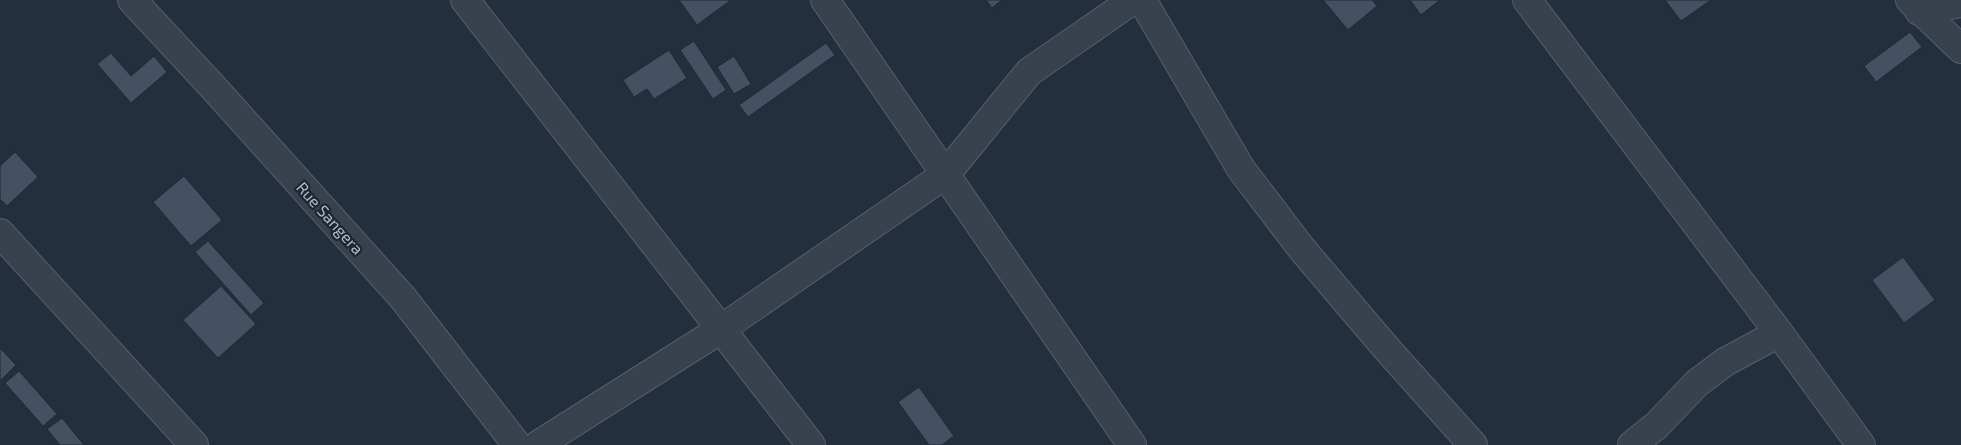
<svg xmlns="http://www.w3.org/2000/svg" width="1961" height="445" viewBox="0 0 1961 445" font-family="'Exo 2',sans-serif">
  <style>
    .building { fill: #455162; stroke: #1f2835 }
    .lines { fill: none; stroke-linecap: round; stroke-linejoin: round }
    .street-casing { stroke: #565f6c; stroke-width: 30 }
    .street { stroke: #38414e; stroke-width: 28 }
    .labels { text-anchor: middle; stroke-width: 4.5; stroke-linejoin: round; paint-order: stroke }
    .street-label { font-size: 16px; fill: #b4bcc9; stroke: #1d2633 }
  </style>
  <rect width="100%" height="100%" fill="#242f3e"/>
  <!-- building -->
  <g class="building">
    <polygon points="679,0 731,0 697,25"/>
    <polygon points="986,0 1002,0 992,8"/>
    <polygon points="1323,0 1372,0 1377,6 1348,30"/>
    <polygon points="1410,0 1440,0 1421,15"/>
    <polygon points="1665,0 1711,0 1681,21"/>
    <polygon points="1910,32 1922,47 1876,82 1864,66"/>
    <polygon points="694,41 726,90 713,99 680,50"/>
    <polygon points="826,43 835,55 748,117 739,105"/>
    <polygon points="669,50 687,78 654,99 647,89 634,97 623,80"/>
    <polygon points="111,53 131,76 154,56 167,72 131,103 97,64"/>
    <polygon points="734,56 751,84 734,94 717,67"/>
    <polygon points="15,152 38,177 7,206 0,199 0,166"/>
    <polygon points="184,176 222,220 191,246 153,202"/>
    <polygon points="208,241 264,303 251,315 195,252"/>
    <polygon points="1903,257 1935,300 1904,323 1872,280"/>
    <polygon points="221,286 256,324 218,358 183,320"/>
    <polygon points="0,348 16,365 1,380 0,379"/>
    <polygon points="19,371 57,414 43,426 5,383"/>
    <polygon points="919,387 954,436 942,445 929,445 898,402"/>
    <polygon points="62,418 84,445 60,445 47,429"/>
  </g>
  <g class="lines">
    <!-- street casing -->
    <g class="street-casing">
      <g id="street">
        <polyline points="132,0 212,86 403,298 517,445"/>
        <polyline points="465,0 811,445"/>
        <polyline points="825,0 1132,445"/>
        <polyline points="1142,0 1241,169 1302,249 1387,349 1473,445"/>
        <polyline points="1527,0 1779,333 1861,445"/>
        <polyline points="1910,0 1961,49"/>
        <polyline points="1919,11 1961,3"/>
        <polyline points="0,233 194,445"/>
        <polyline points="538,445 721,329 946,174 1029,72 1133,0"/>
        <polyline points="1632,445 1657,425 1697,383 1725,362 1779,333"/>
      </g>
    </g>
    <!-- street -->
    <use href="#street" class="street"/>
  </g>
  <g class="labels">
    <!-- street labels -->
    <g class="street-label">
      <text transform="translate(330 218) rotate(48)" y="6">Rue Sangera</text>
    </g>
  </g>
</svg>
